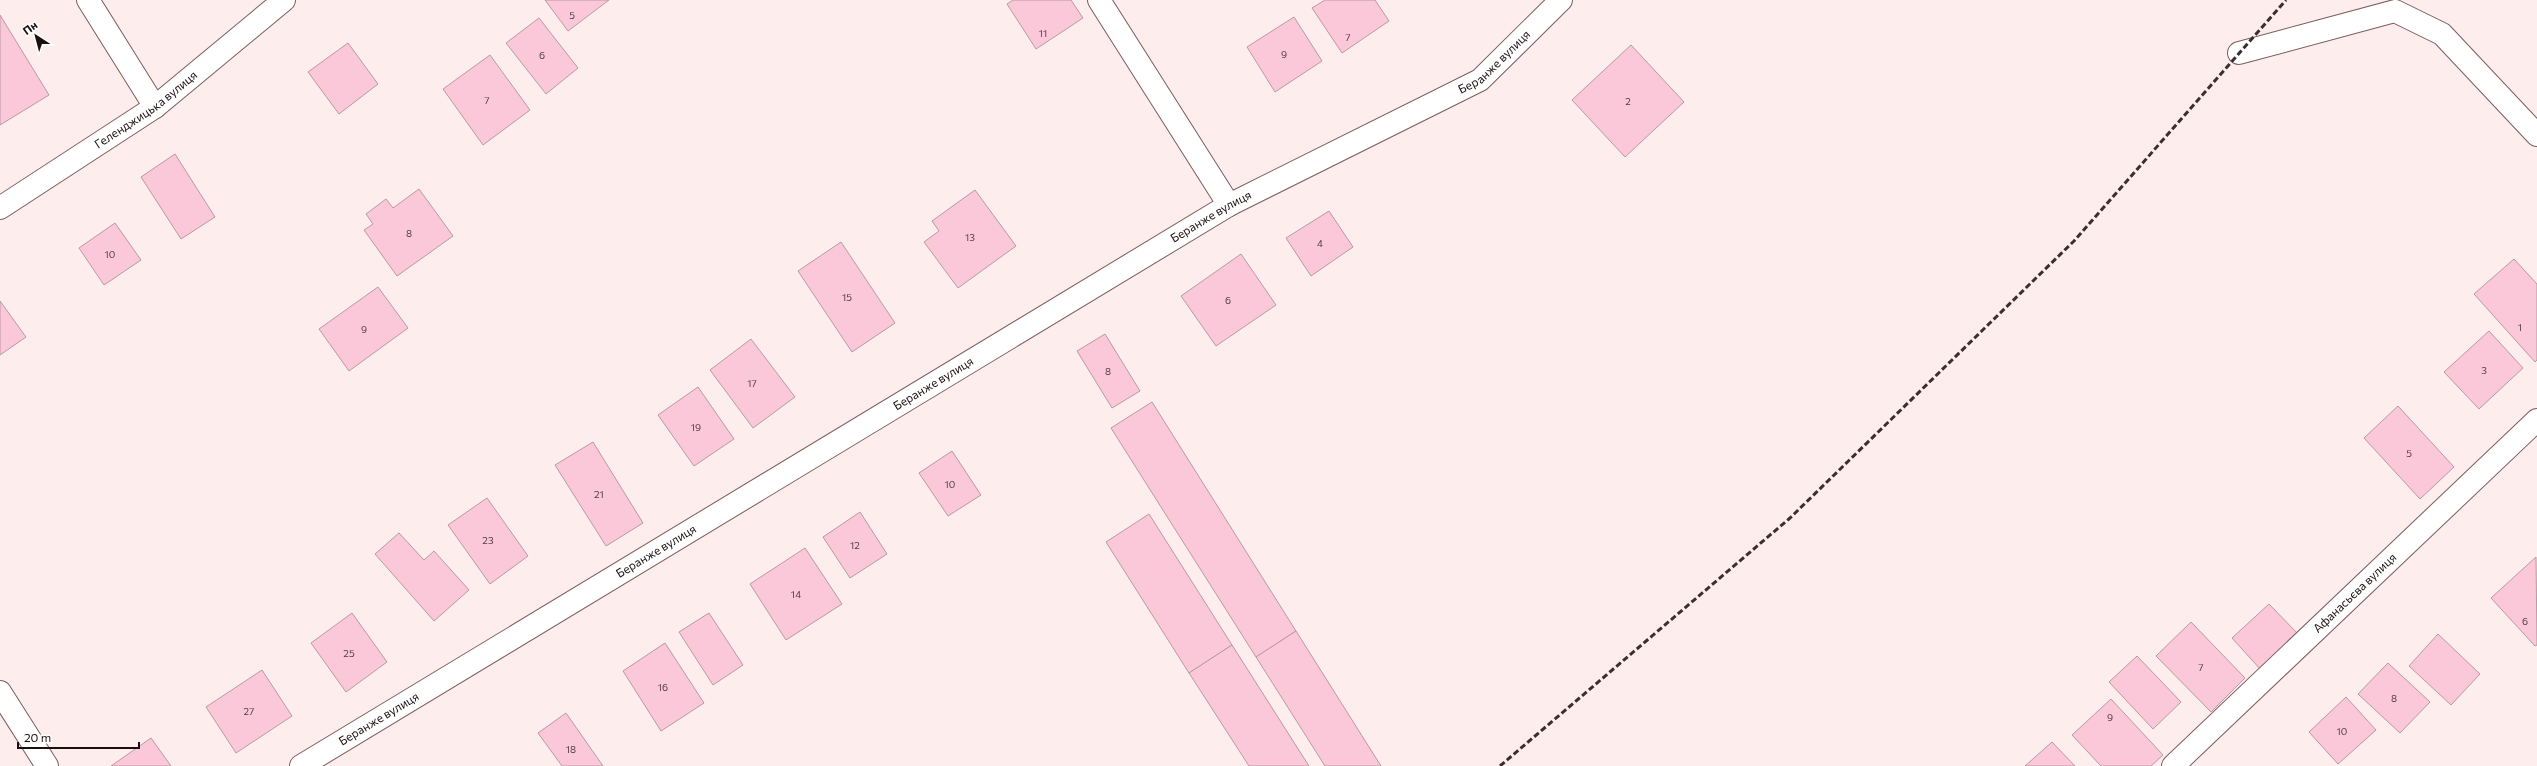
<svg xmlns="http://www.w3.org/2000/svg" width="2537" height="766" viewBox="0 0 2537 766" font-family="Commissioner,sans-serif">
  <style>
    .building { fill: #fbc8d9; stroke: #bb98a3 }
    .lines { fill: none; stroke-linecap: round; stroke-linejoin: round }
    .service-casing { stroke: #7d5c5b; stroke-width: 24 }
    .minor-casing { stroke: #7d5c5b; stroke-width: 24 }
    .service { stroke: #fff; stroke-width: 22 }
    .minor { stroke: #fff; stroke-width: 22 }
    .rail { stroke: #3b2e2e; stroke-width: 3; stroke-dasharray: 6 3; stroke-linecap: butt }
    .labels { text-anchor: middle; stroke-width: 3; stroke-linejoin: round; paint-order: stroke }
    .number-label { font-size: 10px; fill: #533c41 }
    .street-label { font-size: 12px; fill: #1b0e0e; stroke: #fefefe }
  </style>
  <rect width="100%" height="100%" fill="#fdedec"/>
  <!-- building -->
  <g class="building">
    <polygon points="545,0 609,0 568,31"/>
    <polygon points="1013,0 1071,0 1083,18 1036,49 1007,4"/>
    <polygon points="1325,0 1375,0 1389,21 1342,53 1312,8"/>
    <polygon points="0,15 49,95 0,125"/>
    <polygon points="1294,17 1322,61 1275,92 1247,47"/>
    <polygon points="539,18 578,68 546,94 506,43"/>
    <polygon points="348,43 378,84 339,114 308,72"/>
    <polygon points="1631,45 1684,102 1625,157 1572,100"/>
    <polygon points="490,55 530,110 483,145 443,89"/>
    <polygon points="175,154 215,217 181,239 141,177"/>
    <polygon points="419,189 453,236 397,276 364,230 373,224 366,214 386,199 393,208"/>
    <polygon points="975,190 1016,246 958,288 924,242 939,231 932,221"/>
    <polygon points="1329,211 1353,247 1311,276 1286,238"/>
    <polygon points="115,223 141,260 104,285 79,248"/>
    <polygon points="841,242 895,323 852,352 798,271"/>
    <polygon points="1241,254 1276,305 1216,346 1181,296"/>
    <polygon points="2514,259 2537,284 2537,360 2535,362 2474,294"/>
    <polygon points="378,287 408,328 349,371 319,329"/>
    <polygon points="0,301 26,337 0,355"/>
    <polygon points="2489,331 2523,368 2479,409 2444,372"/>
    <polygon points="1105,334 1140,391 1112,408 1077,351"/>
    <polygon points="751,339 795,397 753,428 710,370"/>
    <polygon points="698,387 734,439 694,466 658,415"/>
    <polygon points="1152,402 1296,631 1256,657 1111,428"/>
    <polygon points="2398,406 2454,467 2420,499 2364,438"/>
    <polygon points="593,442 643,523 606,546 555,465"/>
    <polygon points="952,451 981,495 948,516 919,473"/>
    <polygon points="487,498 528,556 490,584 448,525"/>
    <polygon points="860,512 887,554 850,578 823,537"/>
    <polygon points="1149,514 1232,645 1189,673 1106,542"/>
    <polygon points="399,533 424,560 434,551 469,590 434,621 375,554"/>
    <polygon points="805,548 842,604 786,640 750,584"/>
    <polygon points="2536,557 2537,645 2535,646 2491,598"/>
    <polygon points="2269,604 2299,635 2261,670 2232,638"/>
    <polygon points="352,613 387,662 346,692 311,643"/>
    <polygon points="709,613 743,665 713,685 679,632"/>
    <polygon points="2191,622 2245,678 2211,712 2156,656"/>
    <polygon points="1296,631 1381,766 1325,766 1256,657"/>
    <polygon points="2438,634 2480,674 2451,705 2409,666"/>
    <polygon points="665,643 704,703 661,731 623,671"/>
    <polygon points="1232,645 1309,766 1249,766 1189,673"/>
    <polygon points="2137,656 2181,702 2153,729 2109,682"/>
    <polygon points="2388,663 2430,702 2400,733 2358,694"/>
    <polygon points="262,670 292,716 236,753 206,707"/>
    <polygon points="2346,697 2376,730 2338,764 2309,732"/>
    <polygon points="2111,699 2163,755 2151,766 2101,766 2072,735"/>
    <polygon points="566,713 603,766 562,766 538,733"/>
    <polygon points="151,738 171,766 111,766"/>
    <polygon points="2052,742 2075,766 2025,766"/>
  </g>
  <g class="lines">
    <!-- service casing -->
    <g class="service-casing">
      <g id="service">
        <polyline points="1099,0 1229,205"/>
        <polyline points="2239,53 2395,11 2442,34 2537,135"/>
        <polyline points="0,692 47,766"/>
      </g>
    </g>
    <!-- minor casing -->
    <g class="minor-casing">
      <g id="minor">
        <polyline points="88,0 155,107"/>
        <path id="s1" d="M0 208 155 107 284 0"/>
        <path id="s2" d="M301 766 1229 205 1480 80 1561 0"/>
        <path id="s3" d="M2173 766 2537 420"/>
      </g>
    </g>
    <!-- service -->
    <use href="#service" class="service"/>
    <!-- minor -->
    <use href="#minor" class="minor"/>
    <!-- rail -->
    <polyline class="rail" points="1500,766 1790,518 2074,241 2286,0"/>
  </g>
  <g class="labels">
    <!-- number labels -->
    <g class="number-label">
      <text x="572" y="19">5</text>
      <text x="1043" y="37">11</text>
      <text x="1348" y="41">7</text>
      <text x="1284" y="58">9</text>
      <text x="542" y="59">6</text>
      <text x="487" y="104">7</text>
      <text x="1628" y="105">2</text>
      <text x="409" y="237">8</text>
      <text x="970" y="241">13</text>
      <text x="1320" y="247">4</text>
      <text x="110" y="258">10</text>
      <text x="847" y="301">15</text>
      <text x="1228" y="304">6</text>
      <text x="2520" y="331">1</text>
      <text x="364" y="333">9</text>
      <text x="2484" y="374">3</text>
      <text x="1108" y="375">8</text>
      <text x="752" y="387">17</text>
      <text x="696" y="431">19</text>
      <text x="2409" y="457">5</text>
      <text x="950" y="488">10</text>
      <text x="599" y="498">21</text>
      <text x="488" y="544">23</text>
      <text x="855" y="549">12</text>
      <text x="796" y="598">14</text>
      <text x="2525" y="625">6</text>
      <text x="349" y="657">25</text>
      <text x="2201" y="671">7</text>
      <text x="663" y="691">16</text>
      <text x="2394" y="702">8</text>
      <text x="249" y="715">27</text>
      <text x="2110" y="721">9</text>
      <text x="2342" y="735">10</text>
      <text x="571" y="753">18</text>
    </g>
    <!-- street labels -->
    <g class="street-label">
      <text dy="4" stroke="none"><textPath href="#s2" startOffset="1387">Беранже вулиця</textPath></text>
      <text dy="4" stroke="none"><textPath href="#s1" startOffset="176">Геленджицька вулиця</textPath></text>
      <text dy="4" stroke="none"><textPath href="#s2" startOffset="1063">Беранже вулиця</textPath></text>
      <text dy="4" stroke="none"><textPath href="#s2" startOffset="739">Беранже вулиця</textPath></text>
      <text dy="4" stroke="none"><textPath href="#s2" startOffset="415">Беранже вулиця</textPath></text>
      <text dy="4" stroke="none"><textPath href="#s3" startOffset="251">Афанасьєва вулиця</textPath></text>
      <text dy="4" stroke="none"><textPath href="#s2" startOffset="91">Беранже вулиця</textPath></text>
    </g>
  </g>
  <!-- north arrow -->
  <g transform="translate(36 36) rotate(324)" stroke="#fefefe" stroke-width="3" paint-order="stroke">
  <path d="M0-3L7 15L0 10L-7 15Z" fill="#1b0e0e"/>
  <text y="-6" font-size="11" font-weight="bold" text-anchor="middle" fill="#1b0e0e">Пн</text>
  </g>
  <!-- scale -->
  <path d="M18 742v6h121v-6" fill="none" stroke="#1b0e0e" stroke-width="2"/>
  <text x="24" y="742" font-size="12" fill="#1b0e0e" stroke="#fefefe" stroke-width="3" paint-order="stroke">20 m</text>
</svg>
